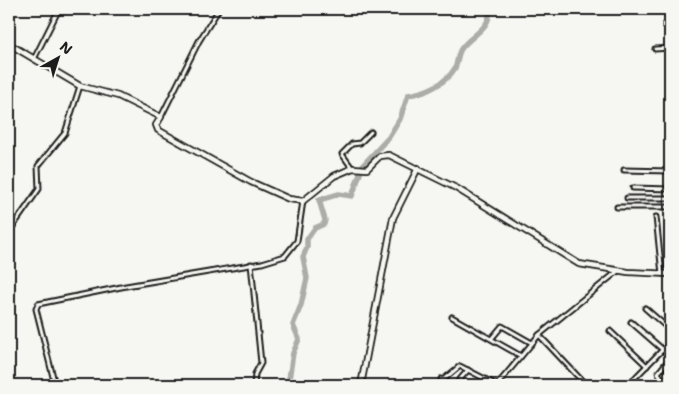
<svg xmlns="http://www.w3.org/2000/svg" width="679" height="394" viewBox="0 0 679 394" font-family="'Shantell Sans',sans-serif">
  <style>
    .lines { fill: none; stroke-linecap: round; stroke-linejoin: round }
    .river { stroke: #acaca9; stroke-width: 5.5 }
    .minor-casing { stroke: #1c1c1c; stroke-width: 7 }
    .tertiary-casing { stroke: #1c1c1c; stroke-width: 8 }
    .minor { stroke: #f6f6f2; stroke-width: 3 }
    .tertiary { stroke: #f6f6f2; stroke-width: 4.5 }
  </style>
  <rect width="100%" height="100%" fill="#f6f6f2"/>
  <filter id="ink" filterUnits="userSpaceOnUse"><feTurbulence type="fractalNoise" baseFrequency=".02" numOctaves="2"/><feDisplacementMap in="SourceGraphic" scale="10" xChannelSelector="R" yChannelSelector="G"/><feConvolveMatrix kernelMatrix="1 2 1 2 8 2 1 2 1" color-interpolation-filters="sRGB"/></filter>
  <g filter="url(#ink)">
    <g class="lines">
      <!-- river -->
      <path class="river" d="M293 385 289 379 293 353 299 339 293 325 301 305 307 278 303 257 307 247V239L315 228 324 224 325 220 319 200 339 194 352 196 363 165 389 137 400 119 408 95C425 93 446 84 455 68 458 62 457 55 461 49 470 35 492 29 489 9"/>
      <!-- minor casing -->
      <g class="minor-casing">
        <g id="minor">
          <polyline points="665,25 670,25"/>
          <polyline points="655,49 670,48"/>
          <polyline points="34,59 59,9"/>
          <polyline points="161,117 199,41 219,9"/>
          <polyline points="352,168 342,154 352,144 360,143 371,132"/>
          <polyline points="624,170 670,171"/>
          <polyline points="633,188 670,189"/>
          <polyline points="627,198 670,198"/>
          <polyline points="617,207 670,207"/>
          <polyline points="656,217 662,274"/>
          <polyline points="9,232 39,189 38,166 65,133 80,86"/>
          <polyline points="251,264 261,363 255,374 254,385"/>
          <polyline points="645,308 670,330"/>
          <polyline points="452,317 521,356"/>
          <polyline points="631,322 670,356"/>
          <polyline points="610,331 647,366"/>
          <polyline points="539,335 586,385"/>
          <polyline points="492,338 502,326 532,343"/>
          <polyline points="441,379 450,385"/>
          <polyline points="443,380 460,366 497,385"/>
          <polyline points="55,385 36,309 38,304 126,286 262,263 285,256 297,241 303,201"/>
          <polyline points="455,385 468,370"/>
          <polyline points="497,385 539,335 618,271"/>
          <polyline points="628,385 670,342"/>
          <polyline points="667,385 658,373 670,358"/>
        </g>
      </g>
      <!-- tertiary casing -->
      <g class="tertiary-casing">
        <g id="tertiary">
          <polyline points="9,44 80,86 118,96 161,117 156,125 158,130 251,182 289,199 303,201 334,176 353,168 367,169 380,156 389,155 456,188 579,264 628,272 670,274"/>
          <polyline points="361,385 393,218 418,168"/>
        </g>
      </g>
      <!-- minor -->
      <use href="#minor" class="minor"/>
      <!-- tertiary -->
      <use href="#tertiary" class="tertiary"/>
    </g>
  </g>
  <!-- margin -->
  <rect width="679" height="394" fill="none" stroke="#f6f6f2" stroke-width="30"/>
  <rect x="15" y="15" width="649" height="364" fill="none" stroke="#1c1c1c" stroke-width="2" filter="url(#ink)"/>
  <!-- north arrow -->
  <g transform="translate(58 58) rotate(39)" stroke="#f6f6f2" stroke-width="4" paint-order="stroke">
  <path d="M0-4L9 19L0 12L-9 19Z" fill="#1c1c1c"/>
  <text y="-8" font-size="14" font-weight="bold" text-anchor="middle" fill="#1c1c1c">N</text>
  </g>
</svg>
